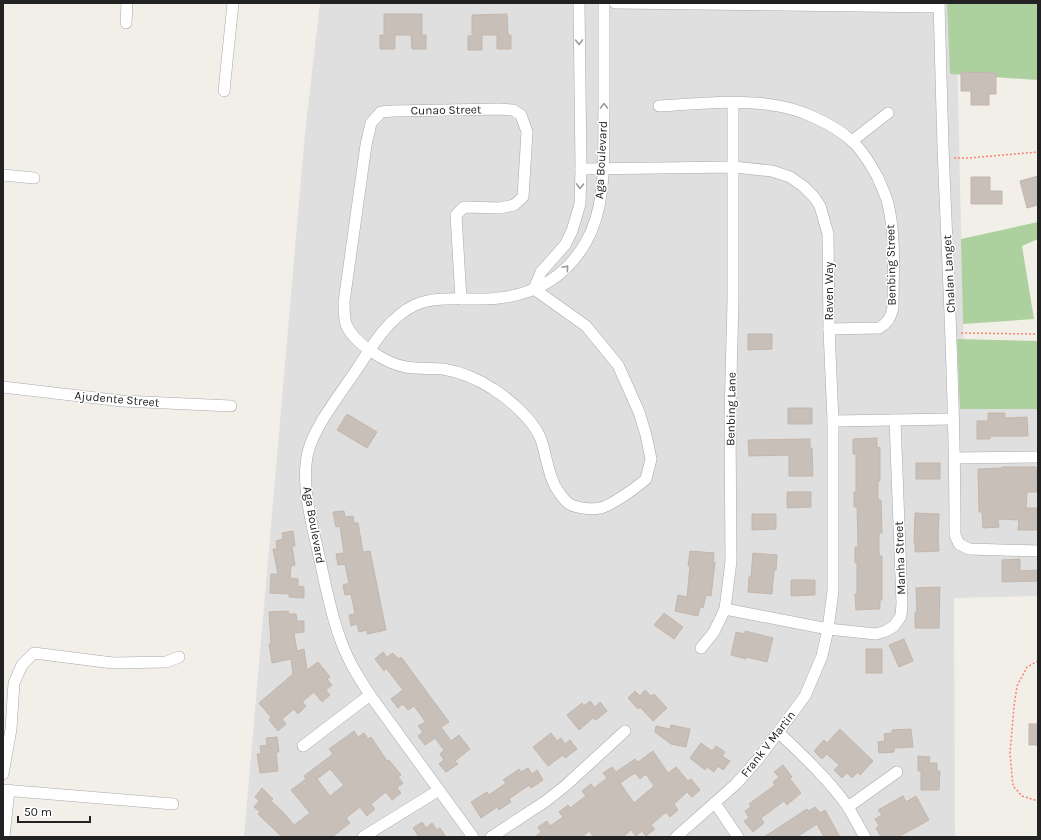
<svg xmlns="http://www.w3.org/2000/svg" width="1041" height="840" viewBox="0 0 1041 840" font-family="Karla,sans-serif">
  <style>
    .residential { fill: #e0dfdf }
    .forest { fill: #add19e }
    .building { fill: #c7bfb8; stroke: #c4b6ab; fill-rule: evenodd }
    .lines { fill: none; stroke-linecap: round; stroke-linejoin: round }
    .minor-casing { stroke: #a9a9a9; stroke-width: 12 }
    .path { stroke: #fa8072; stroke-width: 1.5; stroke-dasharray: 2 2; stroke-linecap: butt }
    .minor { stroke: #fff; stroke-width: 11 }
    .oneway { stroke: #9c9c9c }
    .labels { text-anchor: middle; stroke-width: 3; stroke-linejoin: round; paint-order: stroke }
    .street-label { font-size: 12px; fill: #222; stroke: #fff }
  </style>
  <rect width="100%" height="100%" fill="#f2efe9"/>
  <!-- residential -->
  <polygon class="residential" points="320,3 956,3 965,407 1038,406 1038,596 954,598 955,837 244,837 305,133"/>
  <!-- forest -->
  <g class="forest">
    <polygon points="947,3 1038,3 1038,80 950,74"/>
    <polygon points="1038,222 1038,239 1022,246 1034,319 963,324 961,239"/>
    <polygon points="957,339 1038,341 1038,409 960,409"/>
  </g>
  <!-- building -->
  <g class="building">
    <polygon points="384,14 422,14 422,35 426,35 426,49 412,49 411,35 395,35 395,49 380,49 380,35 384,35"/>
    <polygon points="507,14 508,35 511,35 511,49 497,49 497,35 482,35 482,50 468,50 468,36 472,36 472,15"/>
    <polygon points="961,72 996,73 996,94 989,94 989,105 971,105 971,91 961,91"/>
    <polygon points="1038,176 1038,205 1027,208 1020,181"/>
    <polygon points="971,177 990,177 990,191 1002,191 1002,204 971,204"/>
    <polygon points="748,334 772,334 772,349 748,350"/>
    <rect x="788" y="408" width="24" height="16"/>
    <polygon points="988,413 1005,413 1005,418 1027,417 1028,436 990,436 990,439 977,439 977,421 988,421"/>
    <polygon points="347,414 377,432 367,448 337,430"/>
    <polygon points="877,438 877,448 880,447 880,481 878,481 878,500 881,500 882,533 879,533 879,556 882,556 882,600 880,600 880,609 873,609 873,608 873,609 856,610 855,594 857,594 857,563 855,563 855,547 858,547 857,507 854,507 854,492 856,492 856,454 853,454 853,439"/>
    <polygon points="810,439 810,448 812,448 813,476 789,476 789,455 749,456 748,440"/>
    <rect x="916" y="463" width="24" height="16"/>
    <polygon points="1002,467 1036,467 1038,492 1027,492 1026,508 1038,508 1038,530 1018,530 1019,520 998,519 999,527 983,528 982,512 979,512 978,469 1002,468"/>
    <polygon points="787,492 811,492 811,507 787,508"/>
    <polygon points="344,511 345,517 353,516 354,523 358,523 363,552 370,551 386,630 367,634 367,630 359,632 357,624 351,626 349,615 355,614 351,594 345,595 343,585 349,583 345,564 338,565 336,554 344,553 340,526 336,527 333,512"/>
    <polygon points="915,513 939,514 938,536 939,551 915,552 915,543 914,543"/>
    <polygon points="752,514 776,514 776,529 752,530"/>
    <polygon points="293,531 295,546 292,546 295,565 291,566 290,578 298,579 298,586 304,587 304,598 289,597 289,594 270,593 271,574 278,574 273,549 277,549 276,541 283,539 282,533"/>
    <polygon points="690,551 714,553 713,562 715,562 711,596 706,595 703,608 700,607 698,616 675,611 678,595 687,597 690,566 688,566"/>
    <polygon points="753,553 777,555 776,570 774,570 772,594 748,592 749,577 751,577"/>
    <polygon points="1020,559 1020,571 1038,570 1038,581 1002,582 1002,560"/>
    <polygon points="791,580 815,580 815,595 791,596"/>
    <polygon points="940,587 939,628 915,628 915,612 917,612 916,588"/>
    <polygon points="288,611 289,614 296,614 297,621 304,621 304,632 294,633 297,651 304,649 307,670 318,662 330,677 327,679 332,685 326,690 330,695 322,702 314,692 302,702 306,706 298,714 294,709 282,719 286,724 278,731 269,720 271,717 259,703 293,674 291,659 272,663 269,644 271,644 269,612"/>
    <polygon points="664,613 683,627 674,639 654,625"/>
    <polygon points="745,631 773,638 767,662 746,657 746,659 731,655 736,632 745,634"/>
    <polygon points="904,639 913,661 899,667 889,645"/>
    <rect x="866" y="649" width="16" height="24"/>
    <polygon points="383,652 387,657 393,653 398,659 401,657 449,722 441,727 451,741 459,735 470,749 455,761 458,764 446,772 439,764 444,760 440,754 444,750 435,738 425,745 418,736 423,732 418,726 425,722 423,718 414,706 408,710 403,704 398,708 391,699 403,690 386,668 384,671 375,659"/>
    <polygon points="645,690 651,696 654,694 667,708 653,721 640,707 638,709 628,698 635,691 640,696"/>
    <polygon points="590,701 595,707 600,702 607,711 596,720 593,718 579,730 567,715 582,703 584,706"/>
    <rect x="1029" y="724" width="9" height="21"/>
    <polygon points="671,725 690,729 686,747 671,744 655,732 656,726 670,729"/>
    <polygon points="840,729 873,761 860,775 858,772 852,778 847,773 842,778 834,770 839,765 827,754 822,759 814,751 824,740 827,743"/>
    <polygon points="911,729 913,747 894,748 894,752 879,753 878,742 885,741 884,734 892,733 892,730"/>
    <path d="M354 731 358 737 364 733 368 739 371 737 387 761 389 760 401 775 398 777 403 783 397 788 401 793 392 800 386 792 371 804 375 809 367 816 360 807 346 818 350 823 332 837H282L258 814 260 812 254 807 259 801 255 797 262 788 273 799 271 801 283 812 294 825 310 813 291 790 306 779 304 776 333 754 329 749ZM330 769 344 785 330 796 317 779Z"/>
    <polygon points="551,733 557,741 561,738 565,744 570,740 577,749 565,758 563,755 548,766 533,747"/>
    <polygon points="277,737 279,752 276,752 278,771 260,773 257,754 261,754 260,746 267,745 266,738"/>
    <polygon points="701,743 712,751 716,746 725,752 722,756 730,761 723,770 718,766 714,772 707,767 705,770 690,758"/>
    <path d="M653 751 668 773 676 767 688 781 691 779 700 790 692 797 687 792 674 804 678 810 670 817 666 812 651 825 655 829 646 836 642 831 636 836 631 830 623 837H594L589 831 582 837H535L541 832 538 827 547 821 550 826 563 817 559 812 568 805 570 808 586 796 582 791 591 784 594 788 607 778 603 773 612 767 616 772 635 759 638 762ZM635 773 640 779 646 774 654 786 634 803 620 783Z"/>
    <polygon points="918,756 930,757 929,763 937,763 937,771 940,771 939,790 921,790 921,771 918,771"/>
    <polygon points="783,765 792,777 790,779 801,793 787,805 784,801 761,818 764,823 753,832 744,821 749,818 745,811 751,807 749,804 775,785 773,782 779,777 774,772"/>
    <polygon points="528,768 532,774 537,770 543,780 531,788 529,785 509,799 511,802 499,810 497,807 481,818 471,802 487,792 489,795 506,783 503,780 519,769 521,772"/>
    <polygon points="903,796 906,802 916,796 929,820 898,837 881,837 876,828 879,826 875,819 882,815 878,810"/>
    <polygon points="815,807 820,813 825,810 840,837 824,837 817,824 797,837 764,837 807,809 809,811"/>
    <polygon points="422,822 426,828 432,823 437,830 440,828 446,837 419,837 413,828"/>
  </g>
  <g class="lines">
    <!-- minor casing -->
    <g class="minor-casing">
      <g id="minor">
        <polyline points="615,3 939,7"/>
        <path d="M939 3C941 67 942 132 945 196 950 309 955 422 955 535L959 544 969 549 1038 551"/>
        <polyline points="126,23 127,3"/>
        <polyline points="224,91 233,3"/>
        <polyline points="733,103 733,301 730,417 731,561 725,609 828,629 876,634 886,631 894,626 901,616 902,603 895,420"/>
        <path d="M659 106C696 104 736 99 772 105 798 108 832 123 852 141 863 151 871 165 878 178 881 186 886 195 888 204 896 237 893 273 893 307 891 317 888 323 879 328L829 329"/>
        <polyline points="852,141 888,113"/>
        <polyline points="581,169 734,167 772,171 790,177 803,186 814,197 820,206 828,234 829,329 833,421 833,591 828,629 822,656 805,696 759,758 736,784 676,837"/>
        <polyline points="3,175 34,178"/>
        <polyline points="534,289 541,272 565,245 572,231 580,204 581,169 579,3"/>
        <path d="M461 299 456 215 464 207 500 208 514 205 523 197 527 132 521 115 513 110 499 109 394 111 381 112 371 123 366 145 344 302C344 309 344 317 346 324 353 343 387 364 406 367 418 369 431 368 443 369 461 372 478 379 493 389 509 399 532 419 540 437 546 452 547 471 555 486 558 491 563 499 568 503 574 508 592 510 600 508 611 506 637 487 646 479L651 459 646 435 639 412 618 365 586 326 534 289"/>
        <polyline points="3,387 122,401 231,406"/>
        <polyline points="833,421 953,419"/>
        <polyline points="955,458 1038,457"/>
        <polyline points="701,648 714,632 725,609"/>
        <path d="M779 733C803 755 830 781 848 807 854 817 859 827 865 837"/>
        <polyline points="303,746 370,695"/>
        <polyline points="3,774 11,729 14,683 22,665 34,653 113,663 166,662 179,657"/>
        <polyline points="3,790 173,804"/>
        <polyline points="715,803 738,837"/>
        <polyline points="848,807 897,772"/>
        <polyline points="4,837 9,790"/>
        <polyline points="363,837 439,790"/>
        <path d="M473 837 370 695C359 678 348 661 341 641 331 615 326 588 320 560 313 528 300 485 308 452 315 425 341 393 357 369 372 346 389 317 415 305 433 297 456 299 476 299 523 300 562 284 586 242 608 204 603 151 604 108 604 73 604 38 604 3"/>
        <polyline points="491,837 546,801 565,786 625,731"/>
      </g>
    </g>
    <!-- path -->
    <g class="path">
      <polyline points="954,158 969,158 1038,152"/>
      <polyline points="961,333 1038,334"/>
      <polyline points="1038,661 1027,667 1017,686 1014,706 1010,753 1013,786 1022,796 1038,801"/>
    </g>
    <!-- minor -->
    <use href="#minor" class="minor"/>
  </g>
  <!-- one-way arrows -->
  <defs><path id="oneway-chevron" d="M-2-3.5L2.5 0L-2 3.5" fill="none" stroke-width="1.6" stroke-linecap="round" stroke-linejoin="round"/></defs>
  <g class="oneway">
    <use href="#oneway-chevron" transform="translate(579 42) rotate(89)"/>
    <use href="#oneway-chevron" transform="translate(604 106) rotate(-90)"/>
    <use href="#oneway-chevron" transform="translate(580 186) rotate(92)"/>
    <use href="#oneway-chevron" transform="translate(566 268) rotate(-49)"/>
  </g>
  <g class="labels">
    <!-- street labels -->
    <g class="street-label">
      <text transform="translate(446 110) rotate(-1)" y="4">Cunao Street</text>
      <text transform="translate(601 160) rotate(-87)" y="4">Aga Boulevard</text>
      <text transform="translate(891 265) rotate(-91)" y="4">Benbing Street</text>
      <text transform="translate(949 274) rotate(-93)" y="4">Chalan Langet</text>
      <text transform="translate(829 291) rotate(-90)" y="4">Raven Way</text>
      <text transform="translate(117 399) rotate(5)" y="4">Ajudente Street</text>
      <text transform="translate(731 409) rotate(-89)" y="4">Benbing Lane</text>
      <text transform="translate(314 525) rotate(80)" y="4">Aga Boulevard</text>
      <text transform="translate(900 558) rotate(-92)" y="4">Manha Street</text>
      <text transform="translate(768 744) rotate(-52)" y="4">Frank V Martin</text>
    </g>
  </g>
  <!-- border -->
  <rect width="1041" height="840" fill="none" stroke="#222222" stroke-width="8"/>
  <!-- scale -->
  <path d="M18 816v6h72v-6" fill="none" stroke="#222222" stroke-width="2"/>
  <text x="24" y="816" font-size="12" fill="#222222" stroke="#ffffff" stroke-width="3" paint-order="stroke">50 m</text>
</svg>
